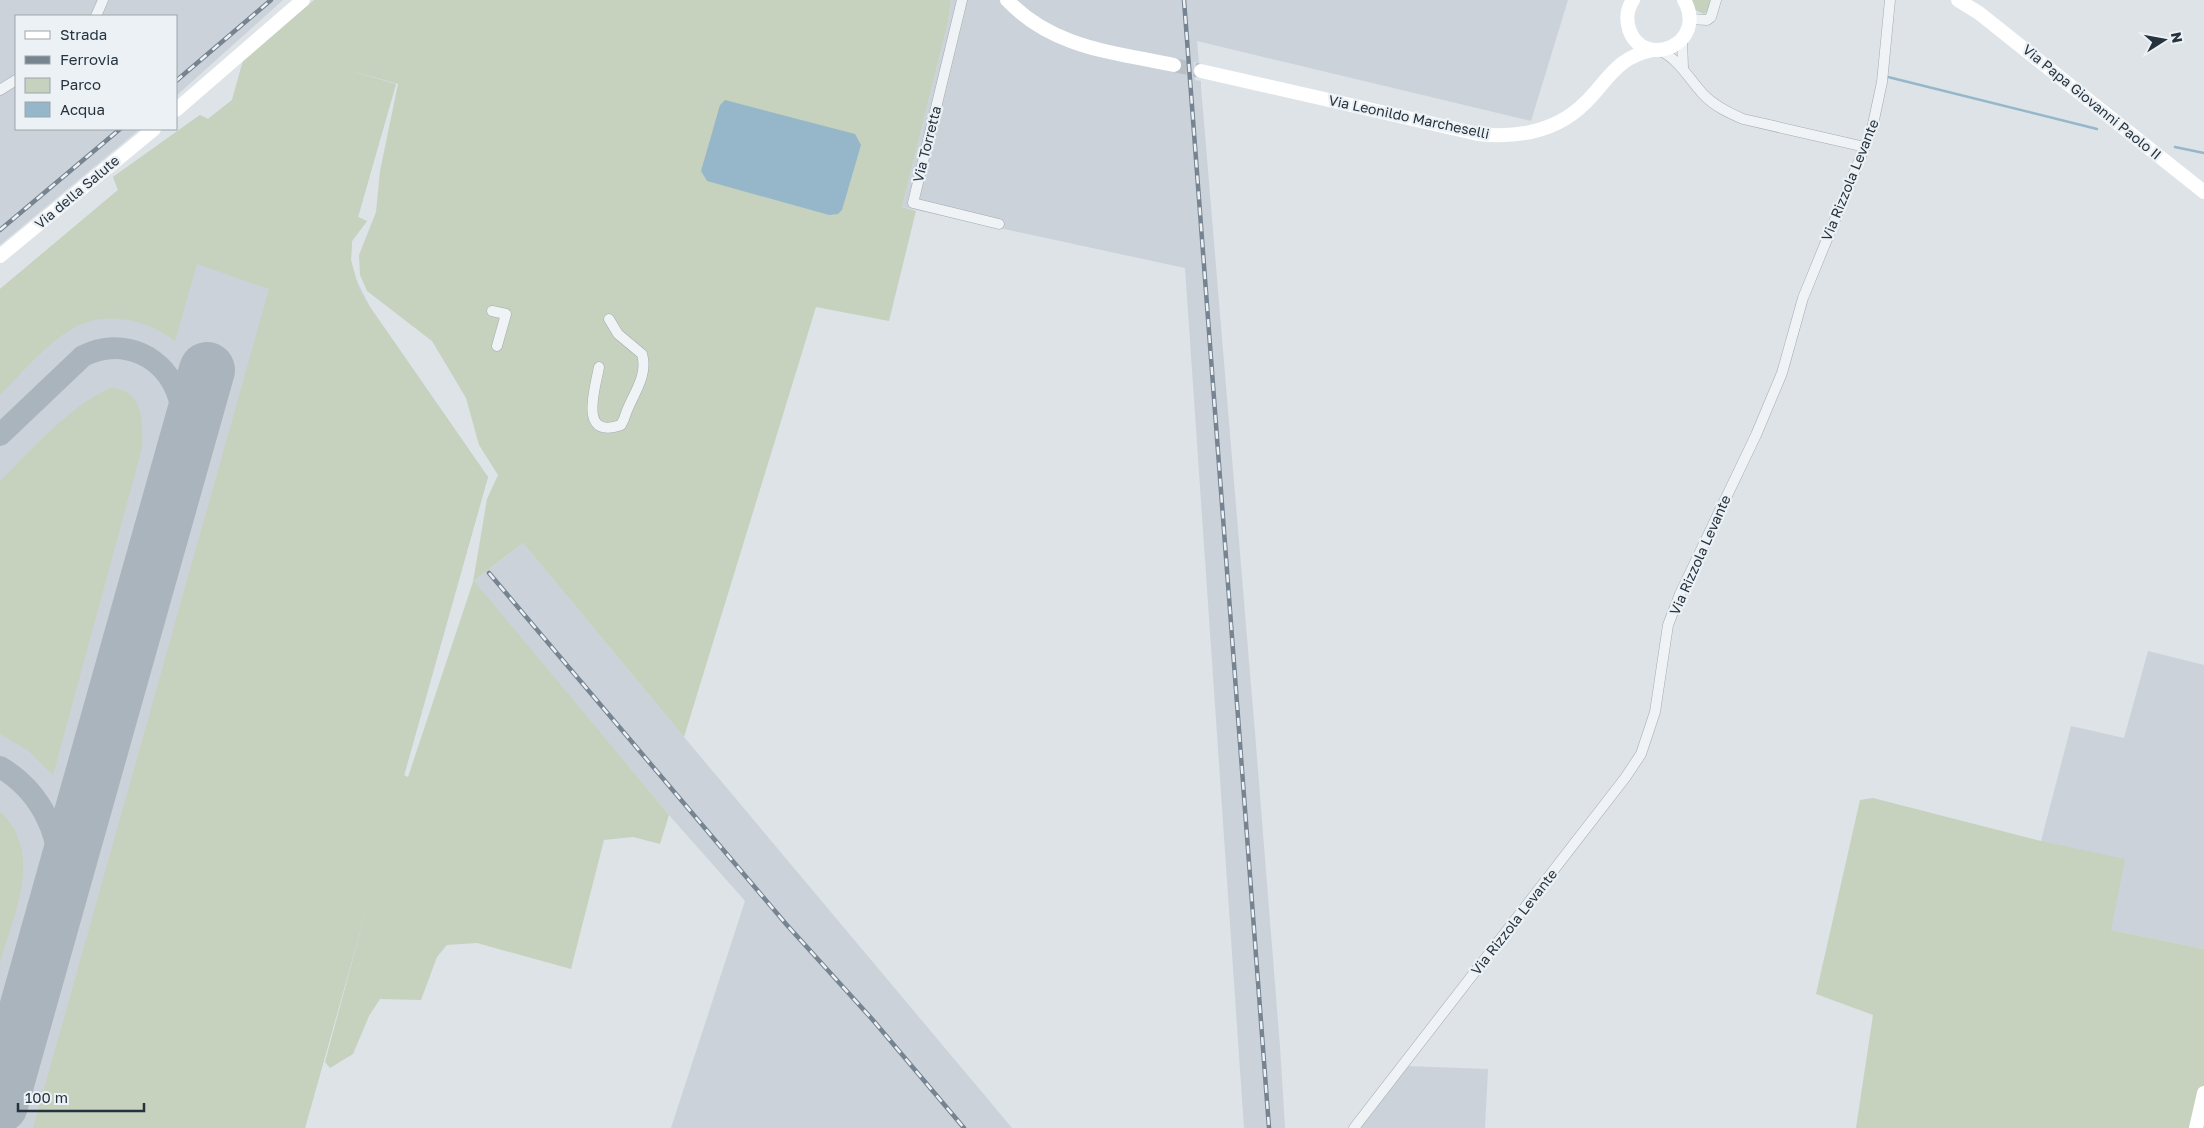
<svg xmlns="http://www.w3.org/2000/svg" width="2204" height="1128" viewBox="0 0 2204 1128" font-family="'Golos Text',sans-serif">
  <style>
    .built { fill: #cbd2d9 }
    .green { fill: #c6d2be; fill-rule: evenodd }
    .water { fill: #96b7c9 }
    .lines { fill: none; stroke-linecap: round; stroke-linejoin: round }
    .stream { stroke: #96b7c9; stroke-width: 2.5 }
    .taxiway { stroke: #aab4bc; stroke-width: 22 }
    .runway { stroke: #aab4bc; stroke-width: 56 }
    .secondary-tunnel { stroke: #b8c0c5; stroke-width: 14; stroke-dasharray: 14 7; stroke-linecap: butt }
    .street-casing { stroke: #a2abb1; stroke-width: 11 }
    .street { stroke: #f0f3f6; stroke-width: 10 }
    .secondary { stroke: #fff; stroke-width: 14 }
    .rail-casing { stroke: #768491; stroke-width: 4.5 }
    .rail { stroke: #ecf1f5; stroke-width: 2.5; stroke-dasharray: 8; stroke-linecap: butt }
    .labels { text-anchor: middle; stroke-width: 4.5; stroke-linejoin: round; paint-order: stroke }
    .street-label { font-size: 14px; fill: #26333e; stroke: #ecf1f5 }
  </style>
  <rect width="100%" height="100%" fill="#dde3e7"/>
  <!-- built -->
  <g class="built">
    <polygon points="0,0 283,0 176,96 176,16 16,16 16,129 140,129 0,245"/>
    <polygon points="951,0 1568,0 1531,121 1197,41 1199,63 1194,62 1195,80 1201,81 1201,87 1255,733 1280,1047 1285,1128 1244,1128 1185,268 902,207 948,22"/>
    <polygon points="243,61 396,84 358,217 367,221 352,241 351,260 354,275 370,307 488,477 305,1128 0,1128 0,289 118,190 113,177 200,115 208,119 232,100"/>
    <polygon points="523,543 684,737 1012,1128 671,1128 745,901 669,815 473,582"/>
    <polygon points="2148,651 2204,665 2204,949 2111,930 2041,841 2071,726 2124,738"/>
    <polygon points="1405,1066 1488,1069 1485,1128 1359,1128"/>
  </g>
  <!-- green -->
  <g class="green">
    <path d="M314 0H951L948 22 902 207 916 211 889 321 816 307 684 737 523 543 474 581 669 815 660 844 633 837 604 840 571 969 477 943 447 945 437 957 421 1000 380 999 369 1016 353 1054 330 1068 325 1062 369 899 305 1128H33L269 289 197 264 175 341C144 318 101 309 67 332 42 348 21 374 0 395V289L118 190 113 177 200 115 208 119 232 100 243 61ZM341 68 398 84 380 171 376 212 359 255 360 275 367 291 432 341 466 398 479 445 498 475 487 499 473 582 408 777 404 775 488 477 370 307 359 289 351 260 352 241 367 221 358 217 396 84Z"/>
    <polygon points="1692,0 1712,0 1708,11 1704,14 1695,10"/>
    <path d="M110 388C144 390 143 420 142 448L53 775 29 751 0 734V481C33 449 67 408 110 388Z"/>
    <polygon points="1873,798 2041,841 2125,859 2111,930 2204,949 2204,1128 1856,1128 1873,1015 1816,994 1860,800"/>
    <path d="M0 812C45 852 13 916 0 964Z"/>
  </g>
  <!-- water -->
  <polygon class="water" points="725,100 855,134 861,145 842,210 838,214 829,215 707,181 701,171 720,105"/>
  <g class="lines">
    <!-- stream -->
    <g class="stream">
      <polyline points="1888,77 2097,129"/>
      <polyline points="2175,147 2204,153"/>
    </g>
    <!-- taxiway -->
    <g class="taxiway">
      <path d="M0 435 83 356C123 336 166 356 179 398 185 417 184 436 182 456"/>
      <path d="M0 767C49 796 68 852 56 906"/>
    </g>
    <!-- runway -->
    <polyline class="runway" points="0,1105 207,370"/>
    <!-- secondary-tunnel -->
    <polyline class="secondary-tunnel" points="1174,65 1201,71"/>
    <!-- street casing -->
    <g class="street-casing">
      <g id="street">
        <polyline points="962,0 913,203 999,224"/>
        <polyline points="96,16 103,0"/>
        <polyline points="1690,19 1707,20 1711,17 1716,0"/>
        <polyline points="1682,39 1683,68"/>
        <path d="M1659 50C1680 60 1688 78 1703 94 1714 106 1729 113 1743 119L1865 147"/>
        <polyline points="0,90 16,80"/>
        <polyline points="492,311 506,314 497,346"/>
        <path d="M599 367C595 389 578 440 621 425L624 419C630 397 649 378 642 354L618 334 609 319"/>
        <polyline points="1354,1128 1625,778 1641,754 1655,712 1668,625 1680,594 1756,435 1782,373 1803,298 1872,129 1882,82 1890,0"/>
      </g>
    </g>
    <!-- street -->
    <use href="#street" class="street"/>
    <!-- secondary -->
    <g class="secondary">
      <path d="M1007 0C1053 48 1112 52 1174 65"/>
      <path d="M1633 0C1627 9 1626 19 1629 29 1643 71 1709 44 1684 0"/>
      <polyline points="1958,0 1979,13 2204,192"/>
      <path d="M1201 71 1478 134C1516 138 1556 132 1585 103 1609 79 1617 57 1653 50"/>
      <polyline points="176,110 303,0"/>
      <polyline points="0,256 154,129"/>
      <polyline points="2196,1128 2204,1093"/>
    </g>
    <!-- rail casing -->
    <g class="rail-casing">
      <g id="rail">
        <polyline points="1184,0 1269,1128"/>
        <polyline points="176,81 271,0"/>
        <polyline points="0,230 120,129"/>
        <polyline points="489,573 786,924 872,1019 964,1128"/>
      </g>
    </g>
    <!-- rail -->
    <use href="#rail" class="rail"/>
  </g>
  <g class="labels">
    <!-- street labels -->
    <g class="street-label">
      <text transform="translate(2092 102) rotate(39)" y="5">Via Papa Giovanni Paolo II</text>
      <text transform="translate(1409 117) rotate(12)" y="5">Via Leonildo Marcheselli</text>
      <text transform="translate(927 144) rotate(-76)" y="5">Via Torretta</text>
      <text transform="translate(1850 180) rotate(-68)" y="5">Via Rizzola Levante</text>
      <text transform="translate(77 192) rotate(-40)" y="5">Via della Salute</text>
      <text transform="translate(1700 555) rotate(-66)" y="5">Via Rizzola Levante</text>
      <text transform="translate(1514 922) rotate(-52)" y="5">Via Rizzola Levante</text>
    </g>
  </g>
  <!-- legend -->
  <rect x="15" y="15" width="162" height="115" fill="#ecf1f5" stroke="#9da5ac"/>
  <rect x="25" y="31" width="25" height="8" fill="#ffffff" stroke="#9da5ac"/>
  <text x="60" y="40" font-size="15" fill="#26333e">Strada</text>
  <rect x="25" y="56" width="25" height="8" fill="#768491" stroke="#9da5ac"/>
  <text x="60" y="65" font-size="15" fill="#26333e">Ferrovia</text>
  <rect x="25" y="78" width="25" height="15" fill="#c6d2be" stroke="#9da5ac"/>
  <text x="60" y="90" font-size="15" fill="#26333e">Parco</text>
  <rect x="25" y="102" width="25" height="15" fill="#96b7c9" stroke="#9da5ac"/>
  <text x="60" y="115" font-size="15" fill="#26333e">Acqua</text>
  <!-- north arrow -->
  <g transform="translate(2164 40) rotate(79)" stroke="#ecf1f5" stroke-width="4" paint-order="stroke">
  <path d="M0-4L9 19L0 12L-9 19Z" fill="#26333e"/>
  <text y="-8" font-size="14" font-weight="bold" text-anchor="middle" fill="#26333e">N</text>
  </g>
  <!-- scale -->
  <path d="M18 1103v8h126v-8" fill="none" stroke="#26333e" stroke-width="2.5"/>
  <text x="25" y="1103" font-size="15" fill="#26333e" stroke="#ecf1f5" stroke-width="4" paint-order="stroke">100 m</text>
</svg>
